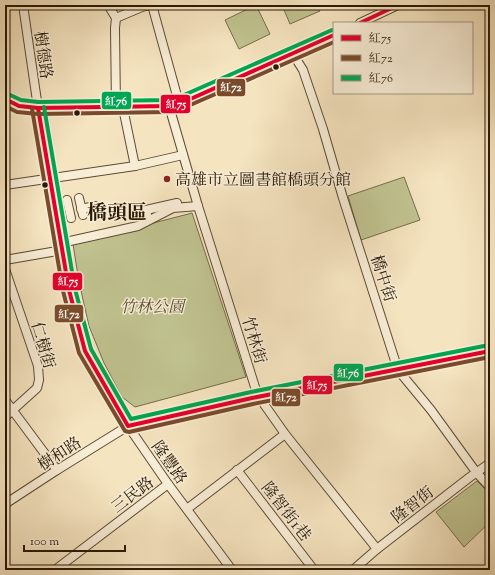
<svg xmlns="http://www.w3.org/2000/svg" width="495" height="575" viewBox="0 0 495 575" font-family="'Sorts Mill Goudy','Noto Serif TC',serif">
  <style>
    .green { fill: #c0c390; stroke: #746e4a }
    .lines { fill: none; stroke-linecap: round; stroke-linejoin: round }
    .minor-casing { stroke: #5c4c33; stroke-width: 10 }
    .minor { stroke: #f8edd6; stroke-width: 8 }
    .bus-1-casing { stroke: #f8edd6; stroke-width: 7 }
    .bus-2-casing { stroke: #f8edd6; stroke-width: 7 }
    .bus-3-casing { stroke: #f8edd6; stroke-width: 7 }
    .bus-1 { stroke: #e4002b; stroke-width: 4 }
    .bus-2 { stroke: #7a4b2a; stroke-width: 4 }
    .bus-3 { stroke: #00a651; stroke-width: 4 }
    .bus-dot { fill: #291904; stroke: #f8edd6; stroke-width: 1.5 }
    .poi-dot { fill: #8f2418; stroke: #f8edd6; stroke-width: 1.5 }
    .labels { text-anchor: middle; stroke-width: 3; stroke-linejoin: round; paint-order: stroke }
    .street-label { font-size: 16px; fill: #291904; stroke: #f8edd6 }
    .poi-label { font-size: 16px; fill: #291904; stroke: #f8edd6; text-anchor: start }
    .park-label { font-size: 16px; font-style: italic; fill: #564c2e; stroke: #f8edd6 }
    .district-label { font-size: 20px; font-weight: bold; fill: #291904; stroke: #f8edd6 }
    .line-badge { stroke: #f8edd6; stroke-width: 1.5 }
    .badge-label { font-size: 11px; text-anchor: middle; font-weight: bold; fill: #fff }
  </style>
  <rect width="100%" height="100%" fill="#f5e4c0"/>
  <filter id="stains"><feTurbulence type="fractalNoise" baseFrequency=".005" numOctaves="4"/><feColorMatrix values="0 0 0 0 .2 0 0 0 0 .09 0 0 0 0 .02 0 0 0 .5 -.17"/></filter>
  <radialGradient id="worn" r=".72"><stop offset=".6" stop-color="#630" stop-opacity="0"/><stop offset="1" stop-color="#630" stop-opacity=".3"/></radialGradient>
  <!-- green -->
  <g class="green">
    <polygon points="256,5 270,34 239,49 225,20"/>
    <polygon points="282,5 317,5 320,11 290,24"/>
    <polygon points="404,177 420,220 361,240 348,196"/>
    <polygon points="192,213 246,377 135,407 122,397 104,363 89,326 79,282 73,244"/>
    <polygon points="477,481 490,494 490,522 464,547 436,512"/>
  </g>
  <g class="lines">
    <!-- minor casing -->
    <g class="minor-casing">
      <g id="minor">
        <polyline points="23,5 38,108 69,290 85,351 128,426 168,484 232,570"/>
        <polyline points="108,5 116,18 115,28 116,108"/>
        <polyline points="152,5 179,103"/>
        <polyline points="116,18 142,7 150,5"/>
        <polyline points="360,23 398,5"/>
        <polyline points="293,54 303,70 323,129 343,198 398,370 431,410 476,472 490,487"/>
        <polyline points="5,99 19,106 38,108 169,106 186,101 334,35"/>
        <polyline points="169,106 198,206 255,387 259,397 285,434 377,549"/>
        <polyline points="123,108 135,166"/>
        <polyline points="5,185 135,166 183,155"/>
        <polyline points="79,198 83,215"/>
        <polyline points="67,200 71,218"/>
        <polyline points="81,209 95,206"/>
        <polyline points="148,219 146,210 177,203"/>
        <polyline points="61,243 138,226 173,208 198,206"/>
        <polyline points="5,260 63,250"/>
        <polyline points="5,269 38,366 39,380 37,388 5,417"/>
        <polyline points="5,400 57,470"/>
        <polyline points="237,470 314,570"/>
        <polyline points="5,504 57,470 128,426 252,398 490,351"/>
        <polyline points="187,509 285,434"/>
        <polyline points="55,570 168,484"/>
        <polyline points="353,570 377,549 470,477 490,463"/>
      </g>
    </g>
    <!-- minor -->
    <use href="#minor" class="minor"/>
    <!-- bus-1 casing -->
    <g class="bus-1-casing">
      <g id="bus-1">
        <polyline points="360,23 398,5"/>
        <polyline points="5,99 19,106 38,108 169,106 186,101 334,35"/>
        <polyline points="38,108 69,290 85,351 128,426 252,398 490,351"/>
      </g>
    </g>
    <!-- bus-2 casing -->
    <g class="bus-2-casing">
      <g id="bus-2">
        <polyline points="5,106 17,112 38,114 170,112 188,106 334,42"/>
        <polyline points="32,109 63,291 79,353 125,431 129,432 253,404 490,357"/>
      </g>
    </g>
    <!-- bus-3 casing -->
    <g class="bus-3-casing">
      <g id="bus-3">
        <polyline points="8,94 21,100 38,102 168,100 184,95 332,30"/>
        <polyline points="44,107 75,289 91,349 131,419 251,392 489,345"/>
      </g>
    </g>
    <!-- bus-1 -->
    <use href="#bus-1" class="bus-1"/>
    <!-- bus-2 -->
    <use href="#bus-2" class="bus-2"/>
    <!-- bus-3 -->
    <use href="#bus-3" class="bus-3"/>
  </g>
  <!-- markers -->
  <g class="bus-dot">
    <circle cx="276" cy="67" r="3.5"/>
    <circle cx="77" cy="113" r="3.5"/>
    <circle cx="45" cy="185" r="3.5"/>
  </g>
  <circle class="poi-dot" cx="167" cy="179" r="4"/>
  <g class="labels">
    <!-- street labels -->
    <g class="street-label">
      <text transform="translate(44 55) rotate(82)" y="6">樹德路</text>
      <text transform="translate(384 278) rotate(72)" y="6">橋中街</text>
      <text transform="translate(255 340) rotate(73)" y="6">竹林街</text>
      <text transform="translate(44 345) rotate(74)" y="6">仁樹街</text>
      <text transform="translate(59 453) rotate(-33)" y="6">樹和路</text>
      <text transform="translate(170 462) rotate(55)" y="6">隆豐路</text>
      <text transform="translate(132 494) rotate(-37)" y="6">三民路</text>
      <text transform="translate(412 504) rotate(-38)" y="6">隆智街</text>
      <text transform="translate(287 511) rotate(52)" y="6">隆智街1巷</text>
    </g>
    <!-- poi labels -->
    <g class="poi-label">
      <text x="175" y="185">高雄市立圖書館橋頭分館</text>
    </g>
    <!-- park labels -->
    <g class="park-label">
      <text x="152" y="312">竹林公園</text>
    </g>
    <!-- district labels -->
    <g class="district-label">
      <text x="117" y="219">橋頭區</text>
    </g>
  </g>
  <g class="line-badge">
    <rect x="216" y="78" width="30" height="19" rx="4" fill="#7a4b2a"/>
    <rect x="101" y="91" width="31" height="19" rx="4" fill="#00a651"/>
    <rect x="160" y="94" width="31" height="20" rx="4" fill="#e4002b"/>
    <rect x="52" y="272" width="31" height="19" rx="4" fill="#e4002b"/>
    <rect x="54" y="304" width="30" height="19" rx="4" fill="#7a4b2a"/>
    <rect x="333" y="363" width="31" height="19" rx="4" fill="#00a651"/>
    <rect x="302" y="375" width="31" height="20" rx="4" fill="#e4002b"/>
    <rect x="271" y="388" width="30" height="19" rx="4" fill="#7a4b2a"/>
  </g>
  <g class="badge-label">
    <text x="231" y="91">紅72</text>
    <text x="116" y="105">紅76</text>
    <text x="176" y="108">紅75</text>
    <text x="68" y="285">紅75</text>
    <text x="69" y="318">紅72</text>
    <text x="348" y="377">紅76</text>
    <text x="317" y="389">紅75</text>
    <text x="286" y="401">紅72</text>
  </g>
  <!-- margin -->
  <rect width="495" height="575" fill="none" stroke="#f5e4c0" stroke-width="20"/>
  <rect x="6" y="6" width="483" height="563" fill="none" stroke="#291904" stroke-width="2"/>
  <rect x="10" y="10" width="475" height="555" fill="none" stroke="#291904"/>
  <!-- legend -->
  <rect x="333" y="22" width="140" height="72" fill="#f8edd6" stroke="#a59882"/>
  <rect x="341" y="35" width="20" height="6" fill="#e4002b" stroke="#a59882"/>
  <text x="369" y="42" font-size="12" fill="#291904">紅75</text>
  <rect x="341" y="55" width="20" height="6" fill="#7a4b2a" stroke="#a59882"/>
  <text x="369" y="62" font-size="12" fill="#291904">紅72</text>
  <rect x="341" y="75" width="20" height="6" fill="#00a651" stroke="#a59882"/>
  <text x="369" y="82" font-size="12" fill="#291904">紅76</text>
  <!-- scale -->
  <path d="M24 545v6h101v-6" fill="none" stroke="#291904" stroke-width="2"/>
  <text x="30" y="545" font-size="12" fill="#291904" stroke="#f8edd6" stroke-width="3" paint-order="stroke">100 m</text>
  <rect width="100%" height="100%" filter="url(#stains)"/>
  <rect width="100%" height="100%" fill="url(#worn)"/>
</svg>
